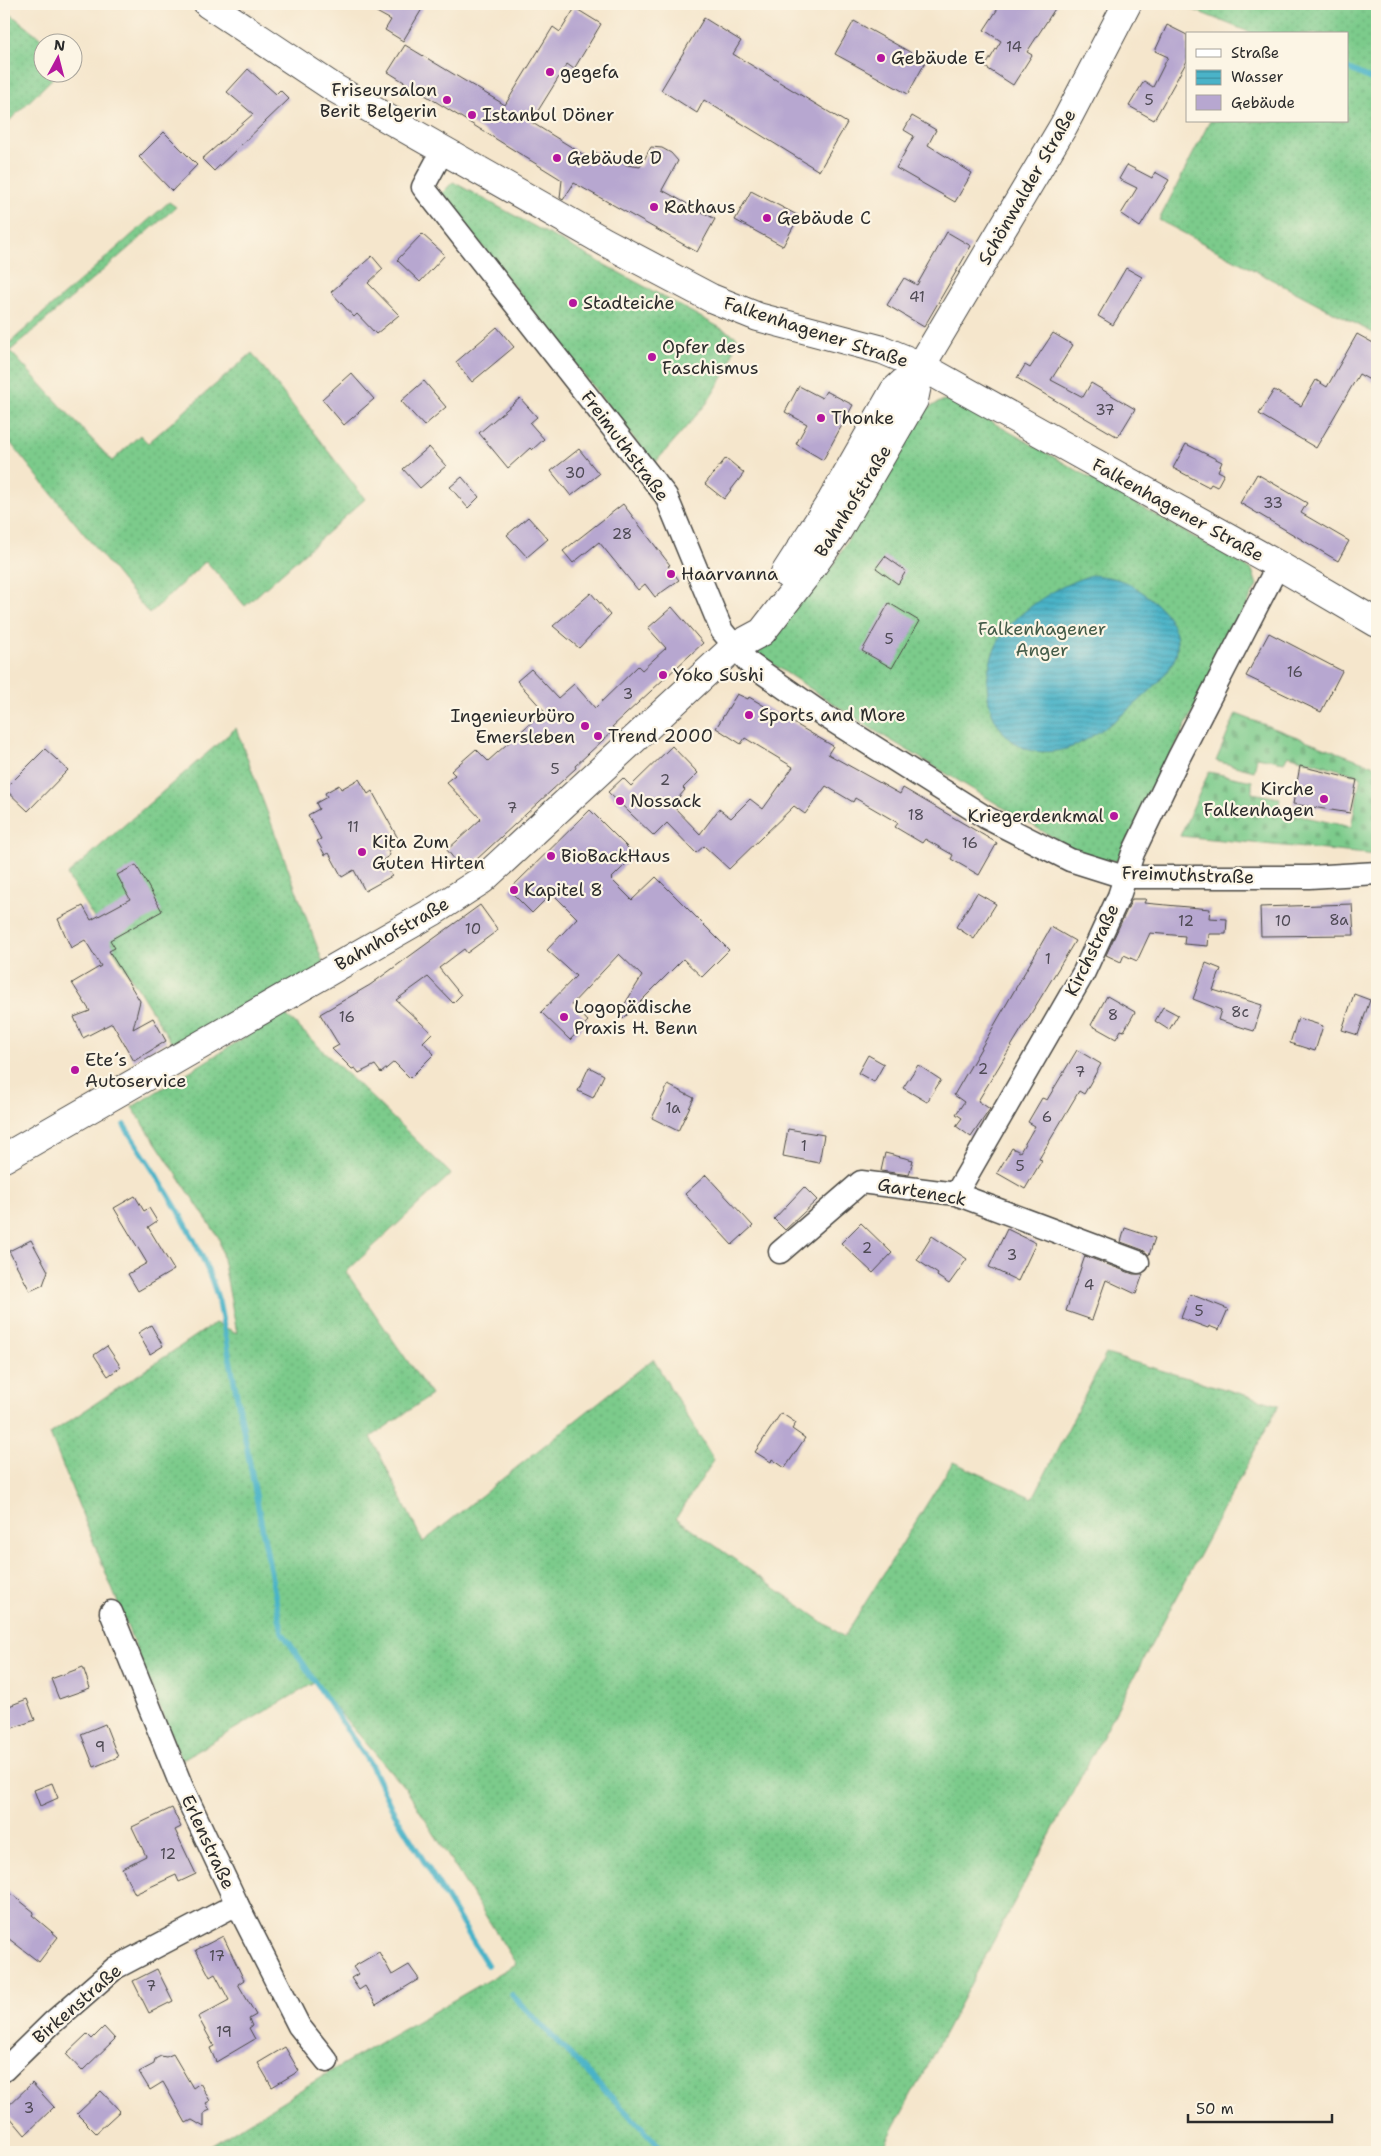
<svg xmlns="http://www.w3.org/2000/svg" width="1381" height="2156" viewBox="0 0 1381 2156" font-family="'Shantell Sans',sans-serif">
  <style>
    .grass { fill: url(#grass-dots); stroke: #537b5b }
    .cemetery { fill: url(#cemetery-stones); stroke: #537b5b }
    .water { fill: url(#water-rules); stroke: #3a6f7a }
    .lines { fill: none; stroke-linecap: round; stroke-linejoin: round }
    .stream { stroke: #4ab3c8; stroke-width: 5.5 }
    .building { fill: #b7a7d0 }
    .street-casing { stroke: #494743; stroke-width: 25 }
    .secondary-casing { stroke: #494743; stroke-width: 30 }
    .street { stroke: #fff; stroke-width: 22 }
    .secondary { stroke: #fff; stroke-width: 28 }
    .poi-dot { fill: #b5179e; stroke: #fcf5e5; stroke-width: 2 }
    .labels { text-anchor: middle; stroke-width: 4.5; stroke-linejoin: round; paint-order: stroke }
    .number-label { font-size: 15px; fill: #4e4a54 }
    .poi-label { font-size: 18px; fill: #2b2b2b; stroke: #fcf5e5; text-anchor: start }
    .street-label { font-size: 18px; fill: #2b2b2b; stroke: #fcf5e5 }
    .park-label { font-size: 18px; fill: #435b48; stroke: #fcf5e5 }
  </style>
  <defs>
    <pattern id="grass-dots" width="8" height="8" patternUnits="userSpaceOnUse" patternTransform="scale(1.25)"><rect width="8" height="8" fill="#7bcb8b"/><path d="M2 2h.1M6 6h.1" fill="none" stroke="#6aae78" stroke-width="1.8" stroke-linecap="round"/></pattern>
    <pattern id="cemetery-stones" width="16" height="16" patternUnits="userSpaceOnUse" patternTransform="scale(1.25)"><rect width="16" height="16" fill="#7bcb8b"/><path d="M2 7V4a2 2 0 0 1 4 0v3zM10 15v-3a2 2 0 0 1 4 0v3z" fill="#6aae78"/></pattern>
    <pattern id="water-rules" width="6" height="5" patternUnits="userSpaceOnUse" patternTransform="scale(1.25)"><rect width="6" height="5" fill="#4ab3c8"/><path d="M0 2.5h6" fill="none" stroke="#3e92a3"/></pattern>
  </defs>
  <rect width="100%" height="100%" fill="#fcf5e5"/>
  <filter id="ink" filterUnits="userSpaceOnUse"><feTurbulence type="fractalNoise" baseFrequency=".02" numOctaves="2"/><feDisplacementMap in="SourceGraphic" scale="10" xChannelSelector="R" yChannelSelector="G"/><feConvolveMatrix kernelMatrix="1 2 1 2 8 2 1 2 1" color-interpolation-filters="sRGB"/></filter>
  <filter id="wash" filterUnits="userSpaceOnUse"><feTurbulence type="fractalNoise" baseFrequency=".0096" numOctaves="4" result="noise"/><feDisplacementMap in="SourceGraphic" scale="20" xChannelSelector="R" yChannelSelector="G"/><feGaussianBlur stdDeviation="1.12" result="paint"/><feColorMatrix in="noise" values="0 0 0 0 0 0 0 0 0 0 0 0 0 0 0 0 0 1.4 0 .05"/><feComposite in="paint" operator="in"/></filter>
  <g filter="url(#wash)">
    <rect width="100%" height="100%" fill="#f5e6cc"/>
    <!-- grass -->
    <g class="grass">
      <polygon points="1179,4 1377,4 1377,335 1159,220 1210,121 1347,121 1347,34 1254,34"/>
      <polygon points="4,9 46,42 42,42 42,72 58,73 4,126"/>
      <polygon points="453,182 737,337 729,367 707,403 654,464 441,194"/>
      <polygon points="169,202 176,207 10,351 112,461 140,435 148,443 252,353 365,499 245,606 206,561 149,614 4,435 4,344 6,346"/>
      <polygon points="944,400 964,406 1252,570 1257,585 1117,861 1089,859 872,729 756,653 834,564 922,411"/>
      <polygon points="236,728 325,968 178,1053 67,875"/>
      <polygon points="284,1013 451,1174 346,1272 431,1395 371,1437 423,1542 653,1359 714,1460 676,1518 844,1637 953,1462 1033,1498 1106,1354 1279,1405 881,2152 201,2152 331,2071 516,1964 406,1789 314,1683 181,1760 50,1434 215,1323 237,1333 219,1238 132,1107"/>
    </g>
    <!-- cemetery -->
    <polygon class="cemetery" points="1236,714 1377,767 1377,855 1180,836 1209,772 1252,781 1252,793 1280,798 1278,811 1351,827 1361,776 1288,755 1284,762 1257,757 1254,771 1216,761"/>
    <!-- water -->
    <path class="water" d="M1091 575C1118 577 1131 582 1152 600 1169 613 1181 633 1176 655 1168 684 1099 736 1072 747 1060 752 1035 754 1024 748 977 725 978 659 1011 624 1035 600 1059 586 1091 575Z"/>
    <g class="lines">
      <!-- stream -->
      <g class="stream">
        <polyline points="1347,68 1377,82"/>
        <path d="M124 1125C160 1182 200 1237 219 1302L282 1632 372 1767 392 1809 488 1966"/>
        <polyline points="512,1995 665,2152"/>
      </g>
    </g>
    <g id="blocks">
      <!-- building -->
      <g class="building">
        <polygon points="362,4 425,4 403,41 385,30 391,20"/>
        <polygon points="1001,4 1058,4 1027,52 1032,55 1013,85 985,67 1001,41 984,30"/>
        <polygon points="575,8 601,24 574,69 567,64 531,122 589,158 594,151 611,162 614,157 627,165 640,167 651,147 662,148 671,153 678,161 662,190 715,219 697,252 574,183 563,200 560,198 562,180 388,72 405,45 505,105 553,27 560,32"/>
        <polygon points="704,18 741,41 733,54 847,123 819,171 704,100 697,113 661,90"/>
        <polygon points="854,21 926,61 908,94 835,54"/>
        <polygon points="1167,25 1187,35 1187,61 1154,120 1129,106 1144,81 1153,87 1168,57 1155,51"/>
        <polygon points="248,69 276,94 280,90 289,99 214,171 202,159 253,114 227,92"/>
        <polygon points="912,116 936,130 928,145 972,173 955,202 896,168 914,136 904,130"/>
        <polygon points="164,132 197,165 172,191 139,157"/>
        <polygon points="1127,165 1152,178 1155,172 1169,180 1140,227 1121,214 1137,188 1119,179"/>
        <polygon points="751,191 799,216 783,246 735,220"/>
        <polygon points="947,232 971,246 924,327 887,305 904,278 917,285"/>
        <polygon points="422,234 445,255 420,282 397,260"/>
        <polygon points="372,256 383,269 368,283 399,315 376,334 357,314 354,317 331,292"/>
        <polygon points="1126,268 1142,277 1113,325 1098,316"/>
        <polygon points="497,327 514,347 472,382 456,362"/>
        <polygon points="1053,333 1073,345 1051,380 1083,397 1091,383 1135,409 1118,437 1017,378 1025,365 1030,368"/>
        <polygon points="1357,334 1377,345 1377,384 1359,374 1316,448 1259,414 1274,390 1301,406 1316,380 1327,387"/>
        <polygon points="351,373 374,399 344,425 322,399"/>
        <polygon points="424,381 446,407 424,426 401,401"/>
        <polygon points="799,386 822,398 826,391 853,405 823,460 796,444 807,424 785,412"/>
        <polygon points="520,398 537,417 530,423 544,439 532,450 530,448 508,468 479,433"/>
        <polygon points="1186,444 1222,462 1218,471 1224,474 1217,487 1211,484 1209,487 1173,468"/>
        <polygon points="429,447 446,466 420,488 403,469"/>
        <polygon points="579,449 599,474 571,496 551,471"/>
        <polygon points="726,458 744,473 724,499 705,484"/>
        <polygon points="1257,474 1307,503 1301,513 1349,541 1338,561 1240,503"/>
        <polygon points="462,477 479,497 468,508 450,487"/>
        <polygon points="623,504 670,565 668,566 679,580 655,597 645,584 638,590 599,542 573,563 563,551"/>
        <polygon points="528,517 548,539 527,557 507,535"/>
        <polygon points="885,556 906,571 898,584 876,568"/>
        <polygon points="591,593 610,615 579,648 553,626"/>
        <polygon points="889,603 919,621 892,668 862,651"/>
        <polygon points="672,607 703,643 612,727 615,729 575,766 576,768 464,871 447,850 481,819 446,782 455,775 451,771 476,749 488,761 544,711 517,681 531,669 558,698 574,684 595,708 638,666 642,670 666,648 648,628"/>
        <polygon points="1269,633 1342,671 1321,712 1246,676"/>
        <polygon points="737,694 748,699 749,697 833,746 828,754 900,794 903,788 997,843 979,875 951,859 953,855 925,839 922,843 895,827 898,823 874,809 855,798 853,802 826,786 805,814 794,806 729,869 704,846 696,853 667,823 654,836 608,792 623,778 631,786 672,746 698,773 683,788 685,790 672,805 700,834 719,809 731,818 750,799 763,809 793,767 745,738 741,744 716,728"/>
        <polygon points="45,749 68,770 28,811 5,789"/>
        <polygon points="1300,766 1357,780 1350,813 1293,804"/>
        <polygon points="359,779 368,794 372,791 401,844 388,851 390,855 383,860 392,876 365,891 354,870 342,877 329,853 325,855 317,841 321,839 308,815 319,809 316,803 327,797 325,793 339,785 341,789"/>
        <polygon points="590,810 635,855 611,879 632,900 656,877 729,950 702,977 683,959 623,1019 618,1015 642,976 619,954 571,1005 588,1021 570,1040 541,1012 576,976 547,950 577,918 552,893 532,913 509,890"/>
        <polygon points="136,865 162,911 110,940 115,948 109,951 140,1001 133,1029 153,1018 166,1041 134,1061 112,1023 83,1038 74,1017 90,1011 72,983 101,966 85,940 71,948 58,919 83,906 91,920 130,899 117,875"/>
        <polygon points="977,893 996,904 974,939 956,927"/>
        <polygon points="1132,899 1146,899 1144,903 1210,909 1209,918 1227,919 1226,934 1209,934 1208,946 1184,944 1185,936 1150,933 1137,961 1124,955 1121,962 1106,955"/>
        <polygon points="1352,904 1354,935 1261,936 1260,907"/>
        <polygon points="480,905 498,930 467,953 464,949 439,968 461,995 453,1003 428,977 396,1000 432,1033 423,1042 434,1054 410,1078 394,1062 381,1073 375,1065 359,1073 355,1068 352,1069 332,1049 339,1045 320,1014 370,985"/>
        <polygon points="1051,927 1075,941 978,1101 990,1109 971,1137 956,1126 962,1118 956,1114 964,1102 954,1095"/>
        <polygon points="1206,963 1221,969 1213,990 1262,1005 1254,1031 1218,1020 1221,1010 1193,999"/>
        <polygon points="1354,994 1370,1000 1358,1035 1342,1030"/>
        <polygon points="1107,996 1135,1012 1124,1031 1121,1030 1116,1039 1091,1025"/>
        <polygon points="1163,1007 1178,1015 1169,1030 1155,1021"/>
        <polygon points="1298,1018 1323,1026 1315,1051 1290,1043"/>
        <polygon points="1077,1050 1101,1064 1084,1094 1079,1091 1039,1159 1042,1160 1025,1189 997,1173 1012,1148 1020,1152 1035,1126 1028,1122 1042,1098 1047,1100"/>
        <polygon points="868,1055 884,1064 874,1082 858,1073"/>
        <polygon points="918,1065 941,1080 927,1102 903,1088"/>
        <polygon points="589,1067 604,1075 593,1098 578,1091"/>
        <polygon points="668,1085 694,1098 678,1131 652,1118"/>
        <polygon points="788,1129 824,1135 819,1163 783,1156"/>
        <polygon points="885,1153 913,1160 909,1175 881,1171"/>
        <polygon points="706,1175 753,1226 732,1245 685,1194"/>
        <polygon points="804,1187 817,1200 785,1230 774,1219"/>
        <polygon points="135,1196 144,1211 149,1208 157,1221 148,1227 174,1270 138,1291 128,1274 147,1263 114,1208"/>
        <polygon points="861,1223 892,1253 873,1273 841,1243"/>
        <polygon points="1125,1228 1155,1238 1149,1255 1143,1250 1121,1242"/>
        <polygon points="1007,1229 1036,1243 1018,1281 989,1267"/>
        <polygon points="932,1236 967,1259 949,1284 937,1276 938,1274 917,1260"/>
        <polygon points="31,1240 48,1271 43,1285 30,1291 9,1251"/>
        <polygon points="1085,1256 1133,1274 1143,1274 1136,1294 1106,1280 1092,1320 1066,1311"/>
        <polygon points="1190,1294 1228,1309 1219,1330 1209,1326 1208,1328 1181,1318"/>
        <polygon points="151,1325 163,1346 150,1354 138,1333"/>
        <polygon points="107,1346 121,1367 108,1376 94,1355"/>
        <polygon points="781,1413 796,1423 792,1429 805,1438 785,1468 772,1459 771,1462 755,1452"/>
        <polygon points="83,1667 90,1688 59,1699 51,1679"/>
        <polygon points="27,1699 35,1720 4,1731 4,1708"/>
        <polygon points="105,1724 118,1757 94,1767 81,1734"/>
        <polygon points="52,1783 58,1798 40,1806 34,1790"/>
        <polygon points="172,1808 181,1827 175,1830 196,1874 179,1882 176,1875 135,1894 122,1868 146,1856 132,1827"/>
        <polygon points="4,1888 34,1912 32,1915 58,1937 39,1962 4,1935"/>
        <polygon points="223,1936 244,1980 238,1984 256,2015 249,2019 252,2026 249,2028 255,2039 216,2062 210,2048 214,2046 198,2017 229,2000 215,1974 210,1977 196,1950"/>
        <polygon points="379,1952 392,1975 409,1965 419,1979 376,2005 365,1986 359,1990 351,1978 358,1974 353,1967"/>
        <polygon points="157,1969 173,2001 149,2013 133,1981"/>
        <polygon points="104,2027 115,2039 82,2071 66,2054 87,2034 92,2039"/>
        <polygon points="285,2047 299,2071 272,2087 258,2063"/>
        <polygon points="173,2054 193,2088 200,2083 210,2101 206,2103 210,2110 204,2113 204,2127 192,2120 186,2123 163,2082 150,2090 139,2072 154,2064 155,2059 161,2056 166,2057"/>
        <polygon points="32,2083 54,2107 25,2135 4,2110"/>
        <polygon points="101,2091 120,2111 96,2133 77,2114"/>
      </g>
    </g>
  </g>
  <g filter="url(#ink)">
    <use href="#blocks" fill-opacity="0" stroke="#494743" stroke-width="1"/>
    <g class="lines">
      <!-- street casing -->
      <g class="street-casing">
        <g id="street">
          <polyline points="443,150 423,187 666,496 722,631 749,663 825,716 985,817 1070,860 1124,877 1309,877 1377,873"/>
          <polyline points="956,1194 1084,972 1119,896 1133,853 1179,757 1278,565"/>
          <polyline points="780,1252 861,1182 956,1194 1138,1262"/>
          <polyline points="111,1612 181,1785 237,1904 299,2026 327,2061"/>
          <polyline points="4,2070 52,2023 115,1968 237,1904"/>
        </g>
      </g>
      <!-- secondary casing -->
      <g class="secondary-casing">
        <g id="secondary">
          <polyline points="208,4 334,88 605,242 711,298 758,317 883,350 921,366 1278,565 1377,623"/>
          <polyline points="785,573 832,500 894,391 921,366 1064,125 1127,4"/>
          <polyline points="4,1158 434,911 482,880 734,647 762,632 804,578 837,532 914,400 921,366"/>
        </g>
      </g>
      <!-- street -->
      <use href="#street" class="street"/>
      <!-- secondary -->
      <use href="#secondary" class="secondary"/>
    </g>
  </g>
  <!-- markers -->
  <g class="poi-dot">
    <circle cx="881" cy="58" r="5"/>
    <circle cx="550" cy="72" r="5"/>
    <circle cx="447" cy="100" r="5"/>
    <circle cx="472" cy="115" r="5"/>
    <circle cx="557" cy="158" r="5"/>
    <circle cx="654" cy="207" r="5"/>
    <circle cx="767" cy="218" r="5"/>
    <circle cx="573" cy="303" r="5"/>
    <circle cx="652" cy="357" r="5"/>
    <circle cx="821" cy="418" r="5"/>
    <circle cx="671" cy="574" r="5"/>
    <circle cx="663" cy="675" r="5"/>
    <circle cx="749" cy="715" r="5"/>
    <circle cx="585" cy="726" r="5"/>
    <circle cx="598" cy="736" r="5"/>
    <circle cx="1324" cy="799" r="5"/>
    <circle cx="620" cy="801" r="5"/>
    <circle cx="1114" cy="816" r="5"/>
    <circle cx="362" cy="852" r="5"/>
    <circle cx="551" cy="856" r="5"/>
    <circle cx="514" cy="890" r="5"/>
    <circle cx="564" cy="1017" r="5"/>
    <circle cx="75" cy="1070" r="5"/>
  </g>
  <g class="labels">
    <!-- number labels -->
    <g class="number-label">
      <text x="1014" y="52">14</text>
      <text x="1149" y="105">5</text>
      <text x="917" y="302">41</text>
      <text x="1105" y="415">37</text>
      <text x="575" y="478">30</text>
      <text x="1273" y="508">33</text>
      <text x="622" y="539">28</text>
      <text x="889" y="644">5</text>
      <text x="1295" y="677">16</text>
      <text x="628" y="699">3</text>
      <text x="555" y="774">5</text>
      <text x="665" y="785">2</text>
      <text x="512" y="813">7</text>
      <text x="916" y="820">18</text>
      <text x="353" y="832">11</text>
      <text x="970" y="848">16</text>
      <text x="1339" y="925">8a</text>
      <text x="1186" y="926">12</text>
      <text x="1283" y="926">10</text>
      <text x="473" y="934">10</text>
      <text x="1048" y="964">1</text>
      <text x="1240" y="1017">8c</text>
      <text x="1113" y="1020">8</text>
      <text x="347" y="1022">16</text>
      <text x="983" y="1074">2</text>
      <text x="1080" y="1077">7</text>
      <text x="673" y="1113">1a</text>
      <text x="1047" y="1122">6</text>
      <text x="804" y="1151">1</text>
      <text x="1020" y="1171">5</text>
      <text x="867" y="1253">2</text>
      <text x="1012" y="1260">3</text>
      <text x="1089" y="1290">4</text>
      <text x="1199" y="1316">5</text>
      <text x="100" y="1752">9</text>
      <text x="168" y="1859">12</text>
      <text x="217" y="1961">17</text>
      <text x="151" y="1991">7</text>
      <text x="224" y="2037">19</text>
      <text x="29" y="2113">3</text>
    </g>
    <!-- poi labels -->
    <g class="poi-label">
      <text x="891" y="64">Gebäude E</text>
      <text x="560" y="78">gegefa</text>
      <text x="437" y="96" text-anchor="end">Friseursalon<tspan x="437" dy="21">Berit Belgerin</tspan></text>
      <text x="482" y="121">Istanbul Döner</text>
      <text x="567" y="164">Gebäude D</text>
      <text x="664" y="213">Rathaus</text>
      <text x="777" y="224">Gebäude C</text>
      <text x="583" y="309">Stadteiche</text>
      <text x="662" y="353">Opfer des<tspan x="662" dy="21">Faschismus</tspan></text>
      <text x="831" y="424">Thonke</text>
      <text x="681" y="580">Haarvanna</text>
      <text x="673" y="681">Yoko Sushi</text>
      <text x="759" y="721">Sports and More</text>
      <text x="575" y="722" text-anchor="end">Ingenieurbüro<tspan x="575" dy="21">Emersleben</tspan></text>
      <text x="608" y="742">Trend 2000</text>
      <text x="1314" y="795" text-anchor="end">Kirche<tspan x="1314" dy="21">Falkenhagen</tspan></text>
      <text x="630" y="807">Nossack</text>
      <text x="1104" y="822" text-anchor="end">Kriegerdenkmal</text>
      <text x="372" y="848">Kita Zum<tspan x="372" dy="21">Guten Hirten</tspan></text>
      <text x="561" y="862">BioBackHaus</text>
      <text x="524" y="896">Kapitel 8</text>
      <text x="574" y="1013">Logopädische<tspan x="574" dy="21">Praxis H. Benn</tspan></text>
      <text x="85" y="1066">Ete´s<tspan x="85" dy="21">Autoservice</tspan></text>
    </g>
    <!-- street labels -->
    <g class="street-label">
      <text transform="translate(1027 187) rotate(-60)" y="6">Schönwalder Straße</text>
      <text transform="translate(816 332) rotate(18)" y="6">Falkenhagener Straße</text>
      <text transform="translate(625 446) rotate(53)" y="6">Freimuthstraße</text>
      <text transform="translate(853 501) rotate(-58)" y="6">Bahnhofstraße</text>
      <text transform="translate(1178 510) rotate(29)" y="6">Falkenhagener Straße</text>
      <text transform="translate(1188 875) rotate(2)" y="6">Freimuthstraße</text>
      <text transform="translate(392 934) rotate(-30)" y="6">Bahnhofstraße</text>
      <text transform="translate(1092 950) rotate(-64)" y="6">Kirchstraße</text>
      <text transform="translate(922 1192) rotate(10)" y="6">Garteneck</text>
      <text transform="translate(208 1842) rotate(65)" y="6">Erlenstraße</text>
      <text transform="translate(77 2004) rotate(-41)" y="6">Birkenstraße</text>
    </g>
    <!-- park labels -->
    <g class="park-label">
      <text x="1042" y="635">Falkenhagener<tspan x="1042" dy="21">Anger</tspan></text>
    </g>
  </g>
  <!-- margin -->
  <rect width="1381" height="2156" fill="none" stroke="#fcf5e5" stroke-width="20"/>
  <!-- legend -->
  <rect x="1186" y="32" width="162" height="90" fill="#fcf5e5" stroke="#a8a49b"/>
  <rect x="1196" y="49" width="25" height="8" fill="#ffffff" stroke="#a8a49b"/>
  <text x="1231" y="58" font-size="15" fill="#2b2b2b">Straße</text>
  <rect x="1196" y="70" width="25" height="15" fill="url(#water-rules)" stroke="#a8a49b"/>
  <text x="1231" y="82" font-size="15" fill="#2b2b2b">Wasser</text>
  <rect x="1196" y="95" width="25" height="15" fill="#b7a7d0" stroke="#a8a49b"/>
  <text x="1231" y="108" font-size="15" fill="#2b2b2b">Gebäude</text>
  <!-- north arrow -->
  <g transform="translate(58 58) rotate(7)"><circle r="24" fill="#fcf5e5" stroke="#a8a49b"/>
  <path d="M0-4L9 19L0 12L-9 19Z" fill="#b5179e"/>
  <text y="-8" font-size="14" font-weight="bold" text-anchor="middle" fill="#2b2b2b">N</text>
  </g>
  <!-- scale -->
  <path d="M1188 2114v8h144v-8" fill="none" stroke="#2b2b2b" stroke-width="2.5"/>
  <text x="1196" y="2114" font-size="15" fill="#2b2b2b" stroke="#fcf5e5" stroke-width="4" paint-order="stroke">50 m</text>
</svg>
